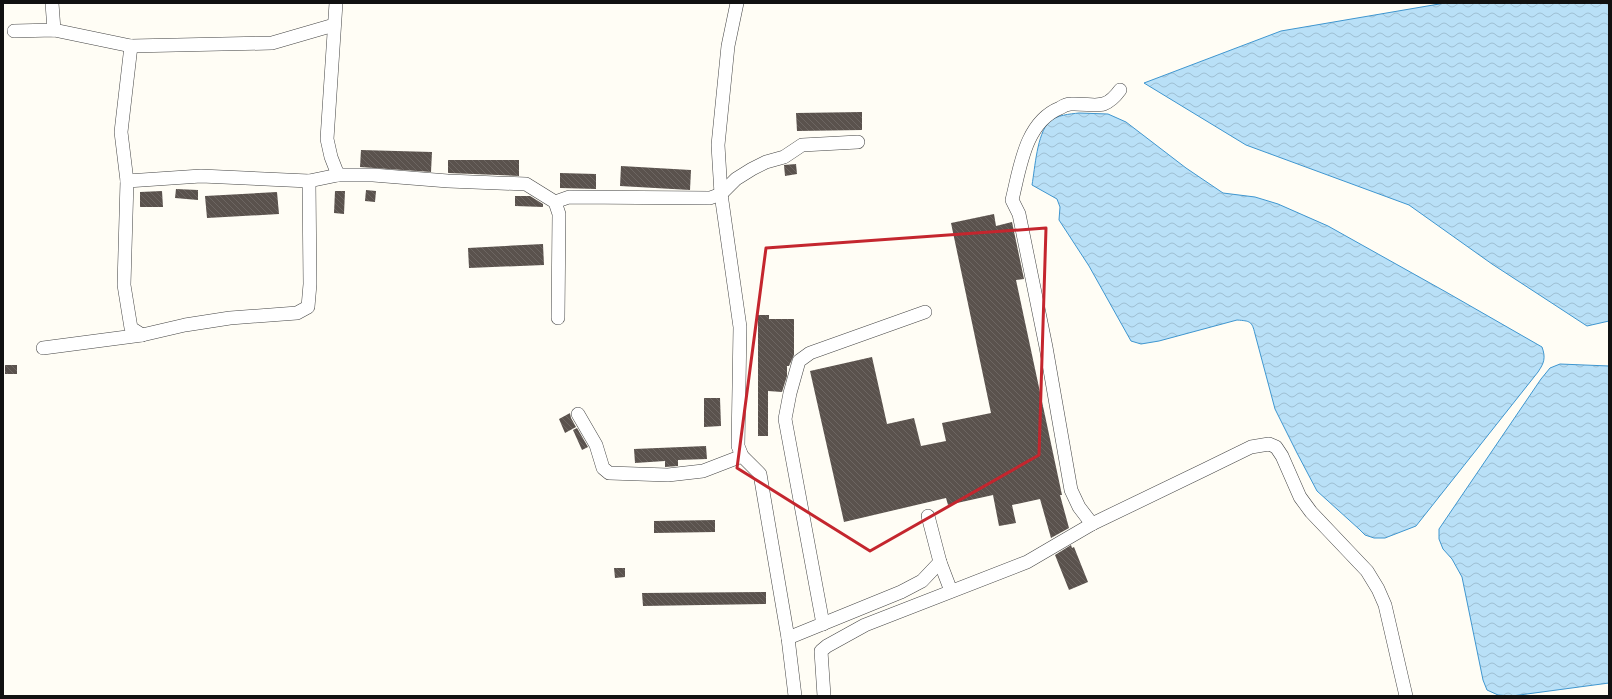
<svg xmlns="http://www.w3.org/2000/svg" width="1612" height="699" viewBox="0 0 1612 699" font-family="'Times New Roman',serif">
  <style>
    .water { fill: url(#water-waves); stroke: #3f96cf }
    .building { fill: url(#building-back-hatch) }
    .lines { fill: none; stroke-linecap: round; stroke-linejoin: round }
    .minor-casing { stroke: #444; stroke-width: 14 }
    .minor { stroke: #fff; stroke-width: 13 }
    .marked { fill: none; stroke: #c4262e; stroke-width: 3; stroke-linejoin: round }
  </style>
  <defs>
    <pattern id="water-waves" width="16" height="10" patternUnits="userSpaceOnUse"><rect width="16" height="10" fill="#b9e0f7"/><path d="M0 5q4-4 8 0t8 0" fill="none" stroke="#9ebfd3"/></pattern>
    <pattern id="building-back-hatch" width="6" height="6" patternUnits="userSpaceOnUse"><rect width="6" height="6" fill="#5a524d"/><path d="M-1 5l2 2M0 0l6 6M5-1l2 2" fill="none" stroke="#6d6662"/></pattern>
  </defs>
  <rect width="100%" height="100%" fill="#fffdf5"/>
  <!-- water -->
  <g class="water">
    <polygon points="1445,3 1609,3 1609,321 1587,326 1492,264 1409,205 1246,145 1144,83 1281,31"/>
    <path d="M1079 113 1108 114 1126 122 1186 168 1223 193 1255 197 1278 204 1328 226 1446 292 1542 347C1546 358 1544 363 1538 372L1416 526 1385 538H1374L1365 535 1359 529 1317 491 1297 453 1275 409 1255 334C1252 321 1250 321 1237 320L1159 341 1141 344 1131 341 1089 266 1059 220 1060 207 1057 199 1032 185C1035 168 1037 134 1049 122 1056 115 1070 114 1079 113Z"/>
    <polygon points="1560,364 1609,366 1609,683 1512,696 1498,695 1487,690 1483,680 1462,577 1452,559 1443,549 1439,539 1439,529 1541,379 1550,368"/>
  </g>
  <!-- building -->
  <g class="building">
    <polygon points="862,112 862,130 797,131 796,113"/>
    <polygon points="361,150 432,152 431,172 360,167"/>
    <polygon points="448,160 519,160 519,176 448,173"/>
    <polygon points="796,164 797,174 785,176 784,165"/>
    <polygon points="621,166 691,170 690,190 620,186"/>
    <polygon points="560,173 596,174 596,189 560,188"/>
    <polygon points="176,189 198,190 198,200 175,198"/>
    <polygon points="366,190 376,191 375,202 365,201"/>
    <polygon points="162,191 163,207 140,207 140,192"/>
    <polygon points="335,191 345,191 344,214 334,213"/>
    <polygon points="277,192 279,214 207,218 205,196"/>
    <polygon points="515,196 530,196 543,204 543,207 515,206"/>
    <polygon points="994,214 996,226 1012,222 1024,279 1016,280 1062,495 1060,495 1069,528 1051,538 1040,499 1012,505 1016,523 999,526 993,495 948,505 946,498 844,522 810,371 872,357 887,424 914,418 921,446 946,441 942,423 991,413 951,223"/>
    <polygon points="543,244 544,265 469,268 468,248"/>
    <polygon points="758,315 769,315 769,319 794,319 794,355 789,366 787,366 787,376 782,392 768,391 768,436 758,436"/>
    <rect x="5" y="365" width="12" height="9"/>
    <polygon points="704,398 720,398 721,426 704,427"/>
    <polygon points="570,413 571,418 576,427 565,433 559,419"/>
    <polygon points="577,428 588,447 582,450 573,430"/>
    <polygon points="706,446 707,459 678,460 678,466 665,467 665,461 635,463 634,449"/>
    <polygon points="715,520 715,532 654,533 654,521"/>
    <polygon points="1071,545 1072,548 1074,547 1088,582 1069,590 1055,555"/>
    <polygon points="614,568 625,568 625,577 615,578"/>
    <polygon points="766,592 766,604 643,606 642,593"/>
  </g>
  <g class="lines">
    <!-- minor casing -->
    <g class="minor-casing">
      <g id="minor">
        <polyline points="52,3 54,30"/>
        <polyline points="336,3 327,139 331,157 338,175"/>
        <polyline points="737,3 728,46 718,145 721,194 740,327 738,446 742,456 760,474 788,638 795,696"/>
        <polyline points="14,31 54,30 131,46 272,43 334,25"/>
        <polyline points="131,46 121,132 127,181 124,285 131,328 142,335 185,325 230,318 297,313 308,307 310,284 309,181"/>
        <polyline points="127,181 201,176 309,181 338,175 373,175 448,181 526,184 555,202"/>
        <polyline points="558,318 559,214 555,202 569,197 710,198 721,194 736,179 752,169 766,162 784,157 802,145 858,142"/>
        <polyline points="43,348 142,335"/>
        <polyline points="578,414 596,445 603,468 609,473 668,475 703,471 742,456"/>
        <path d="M1092 524 1079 507 1071 490 1046 347 1019 214 1012 200C1020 168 1025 122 1060 108 1063 106 1067 104 1071 104 1095 103 1104 112 1120 90"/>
        <polyline points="940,562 951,591"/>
        <polyline points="823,624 785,419 790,393 799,361 810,353 925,312"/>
        <polyline points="788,638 901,592 922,581 940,562 928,516"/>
        <polyline points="824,696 821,651 827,646 865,625 1027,562 1092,524 1206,469 1251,447 1269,444 1276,447 1282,456 1300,497 1311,512 1367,571 1378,589 1385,605 1406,696"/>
      </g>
    </g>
    <!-- minor -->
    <use href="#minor" class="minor"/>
  </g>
  <!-- marked area -->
  <path class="marked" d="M1046 228 1039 455 870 551 737 468 766 248Z"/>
  <!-- border -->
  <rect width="1612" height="699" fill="none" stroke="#111111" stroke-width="8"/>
</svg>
